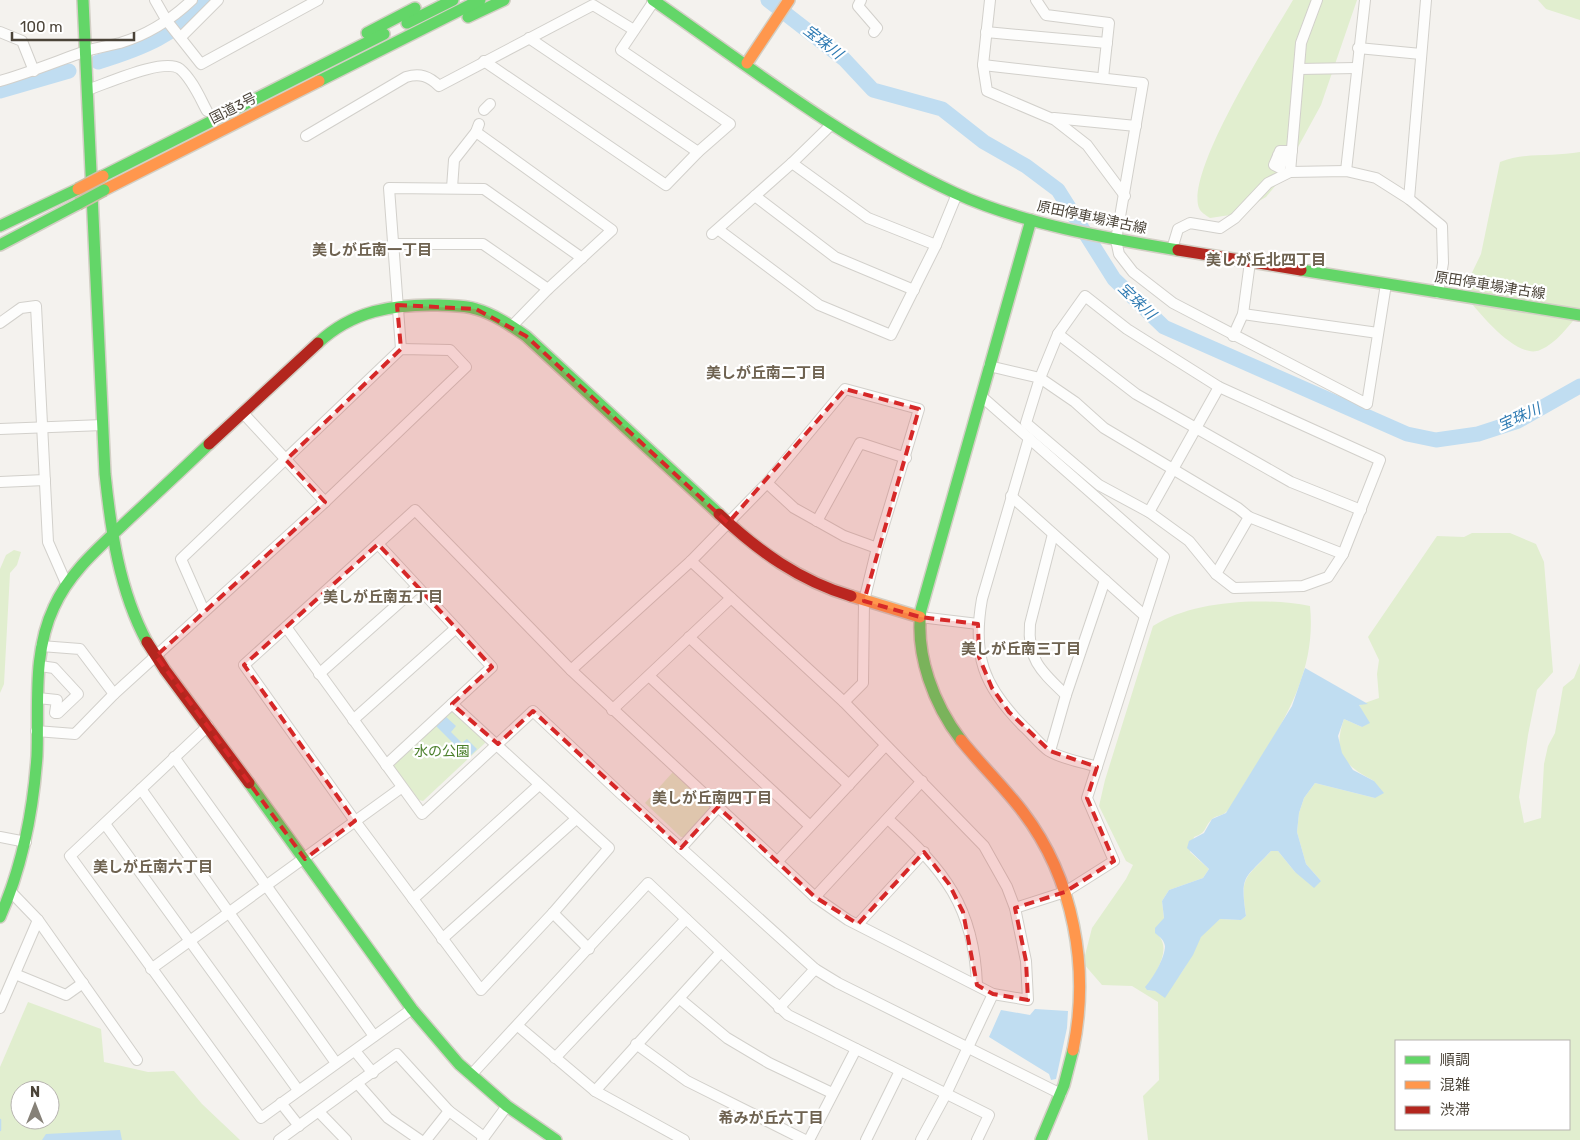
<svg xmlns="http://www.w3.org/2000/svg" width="1580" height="1140" viewBox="0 0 1580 1140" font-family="Rubik,'Noto Sans JP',sans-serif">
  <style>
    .green { fill: #e1eecf; fill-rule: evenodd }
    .water { fill: #c0ddf1 }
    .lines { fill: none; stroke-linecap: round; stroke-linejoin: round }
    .stream { stroke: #c0ddf1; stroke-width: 2.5 }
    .river { stroke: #c0ddf1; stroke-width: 15 }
    .street-casing { stroke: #d2d0cb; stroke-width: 12 }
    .fast-casing { stroke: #d3cfc5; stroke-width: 14 }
    .slow-casing { stroke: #d3cfc5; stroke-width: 14 }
    .jam-casing { stroke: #d3cfc5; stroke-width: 14 }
    .street { stroke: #fdfdfc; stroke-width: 10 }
    .fast { stroke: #63d668; stroke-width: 11 }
    .slow { stroke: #ff974d; stroke-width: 11 }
    .jam { stroke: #b3261e; stroke-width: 11 }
    .fast-bridge-casing { stroke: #ccbfa9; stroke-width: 14; stroke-linecap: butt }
    .slow-bridge-casing { stroke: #ccbfa9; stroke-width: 14; stroke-linecap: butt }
    .fast-bridge { stroke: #63d668; stroke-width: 11 }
    .slow-bridge { stroke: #ff974d; stroke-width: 11 }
    .marked { fill: #d62828; fill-opacity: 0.2; stroke: #d62828; stroke-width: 4; stroke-dasharray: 10 6; stroke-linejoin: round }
    .labels { text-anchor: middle; stroke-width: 4.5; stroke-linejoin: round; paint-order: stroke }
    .street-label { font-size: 14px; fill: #4b4439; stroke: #fff }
    .park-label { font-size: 14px; fill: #4a7f2a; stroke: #fff }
    .water-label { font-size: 15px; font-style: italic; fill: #2e7ab2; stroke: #fff }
    .neighbourhood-label { font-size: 15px; font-weight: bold; fill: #6e6250; stroke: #fff }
  </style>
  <rect width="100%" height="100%" fill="#f4f2ee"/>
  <!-- green -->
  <g class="green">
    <path d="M1293 0H1357L1321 105 1280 180 1266 197 1237 214 1210 218C1206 215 1201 213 1199 208 1185 172 1272 36 1293 0Z"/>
    <polygon points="1538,0 1580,0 1580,20 1546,9"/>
    <path d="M1580 152V313C1568 326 1557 343 1540 350 1518 360 1481 315 1468 299V281L1481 254 1500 162C1525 152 1553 157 1580 152Z"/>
    <path d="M1472 533H1510L1536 544 1544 562 1553 672 1537 690 1528 735 1519 797 1524 823 1541 818 1544 764 1548 746 1555 733 1563 687 1574 678 1580 663V1140H1148L1143 1096 1159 1080 1158 1002 1132 986 1102 985 1083 963 1092 928 1126 879 1133 865 1126 861 1099 806 1105 780 1153 626C1193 600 1264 597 1310 606 1317 674 1281 727 1246 781 1240 790 1234 807 1225 813 1221 816 1215 816 1212 819 1203 828 1208 832 1194 837L1190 852 1209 869 1203 878 1169 890 1162 901 1164 919 1156 933C1174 948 1155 972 1147 990 1182 993 1187 957 1202 935 1207 929 1214 924 1220 919L1241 920 1246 916C1240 874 1245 880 1271 851H1278L1295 872 1321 881 1306 864 1297 832 1299 813 1304 798 1315 783 1375 798 1374 781C1344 765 1332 753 1344 719L1362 727 1364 715 1359 705 1379 698 1377 674 1379 660 1368 637 1437 536 1464 537ZM1396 1041H1569V1129H1396Z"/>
    <polygon points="14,550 21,552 17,565 10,573 4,684 0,693 0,569 6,555"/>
    <polygon points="449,710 453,710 485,740 485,743 423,801 419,800 394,767 395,763"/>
    <polygon points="673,772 709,806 709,810 685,837 681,837 645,803"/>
    <path d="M28 1002 101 1029 104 1062 148 1072 174 1071 202 1104 240 1140H0V1067ZM20 1090H50V1120H20Z"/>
  </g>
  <!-- water -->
  <g class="water">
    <path d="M1305 668 1368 704 1359 705 1370 723 1362 727 1344 719 1338 736 1342 753 1353 770 1374 781 1384 793 1375 798 1315 783 1304 798 1299 813 1297 832 1306 864 1321 881 1314 888 1295 872 1278 851H1271C1244 880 1240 874 1246 916L1241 920 1220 919 1201 937 1193 955 1165 998 1155 991 1147 990 1145 987C1153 978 1165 958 1165 946 1164 940 1160 937 1155 933V928L1164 918 1162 901 1169 890 1203 878 1209 869 1187 848 1189 841 1204 833 1212 819 1226 813 1292 706Z"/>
    <polygon points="445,716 456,726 451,732 462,743 467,739 477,749 468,758 435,725"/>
    <polygon points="1035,1009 1068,1011 1067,1028 1056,1079 1051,1080 1049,1074 989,1037 1001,1010 1030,1015"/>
    <polygon points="120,1130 122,1140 42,1140 46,1134"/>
  </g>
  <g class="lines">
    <!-- stream -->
    <polyline class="stream" points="0,1120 0,1130"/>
    <!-- river -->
    <g class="river">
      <polyline points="768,0 844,59 873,90 942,109 984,142 1026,166 1058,190 1114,279 1164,327 1407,434 1436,440 1478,434 1518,421 1580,386"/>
      <path d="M98 62C144 48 175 35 208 0"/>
      <polyline points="0,91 69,71"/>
    </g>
    <!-- street casing -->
    <g class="street-casing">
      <g id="street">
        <polyline points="155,0 167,21 201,64 318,0"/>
        <polyline points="861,0 858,6 877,28 874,32"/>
        <polyline points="990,0 983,65 987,91 1055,120 1087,145 1125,196"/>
        <polyline points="1036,0 1046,15 1109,23 1103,78"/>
        <polyline points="0,32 22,41 34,71"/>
        <polyline points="986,32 1107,43"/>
        <polyline points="181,37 218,0"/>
        <polyline points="529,38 698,152"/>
        <polyline points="1358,48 1421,54"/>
        <polyline points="484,61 666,185 698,152 730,124 621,50 654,1"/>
        <polyline points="983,65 1143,83 1116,240 1119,254 1133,272 1173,303 1367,404 1386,284"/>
        <polyline points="1299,69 1356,68"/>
        <path d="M0 81C28 73 55 62 83 52 95 48 108 46 120 43 147 35 172 19 192 0"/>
        <path d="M87 90C106 84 164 57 180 69 192 79 200 98 207 111"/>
        <polyline points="484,110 490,104"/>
        <polyline points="1054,118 1136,126"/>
        <polyline points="476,132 612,230 548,289 512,326"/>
        <path d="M306 136 406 77C420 73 429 76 439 86L593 5 634 30"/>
        <polyline points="1278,155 1283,158 1280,168 1274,165 1280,151 1292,151"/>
        <polyline points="792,163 868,218 936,245"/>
        <polyline points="1346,171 1365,0"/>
        <polyline points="1290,172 1301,43 1317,0"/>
        <polyline points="452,188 454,160 476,132 479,124"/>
        <polyline points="755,196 835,257 914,290"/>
        <polyline points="1409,199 1426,0"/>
        <polyline points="719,230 819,305 891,335 936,245 957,194"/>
        <polyline points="712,234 792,163 832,124"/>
        <polyline points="392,244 483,244 548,289"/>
        <polyline points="1172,249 1178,229 1190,223 1220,228 1235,218 1268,183 1290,172 1346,171 1376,178 1409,199 1442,226 1443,263 1438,293"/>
        <polygon points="1085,296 1127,329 1219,387 1380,460 1343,554 1328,577 1303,586 1234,588 1216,574 1189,541 1149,512 1099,485 1026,423 1040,378 1058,334"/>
        <polyline points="1243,314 1378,333"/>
        <polyline points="0,323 21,308 36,306 48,542 66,583"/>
        <polyline points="1058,334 1136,394 1291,482 1361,510"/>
        <polyline points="1233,336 1243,314 1250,262"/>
        <polyline points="401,349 389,188 484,189 582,258"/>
        <polyline points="989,366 1040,378 1075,402 1104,428 1238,508 1249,517 1216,574"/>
        <polyline points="981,396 1164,557 1087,798 1114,861 1065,892 1015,908"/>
        <polyline points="243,413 325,502"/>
        <polyline points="0,429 103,425"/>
        <path d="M1029 438 982 599C972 655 983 686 1024 727 1032 734 1040 745 1049 751 1062 759 1082 762 1097 767"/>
        <polyline points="0,482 45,480"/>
        <polyline points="767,483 794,508 844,536 877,548"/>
        <polyline points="1011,496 1145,616"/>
        <polyline points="1149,512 1219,387"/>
        <polyline points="1249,517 1343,554"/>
        <polyline points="817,521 860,443 906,458"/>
        <path d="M1053 534 1030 624C1027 660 1042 672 1066 695"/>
        <polyline points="378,544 492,667 386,765"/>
        <polyline points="920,617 978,624"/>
        <polyline points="286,627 422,814 533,711 620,793 815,969 838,983 1061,1094"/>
        <polyline points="689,637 849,785"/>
        <polyline points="41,646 80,649 114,694"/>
        <polyline points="571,670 691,561 767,483 845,389 919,409 877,548 864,601 863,683 844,702"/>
        <polyline points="319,674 417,587"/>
        <polyline points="649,676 810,826"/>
        <polyline points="38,698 57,700 55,713 58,713 78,694 54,668 40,666"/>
        <polyline points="452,704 609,848 553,913 481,990 355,821 244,665 415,510 571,670 815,897 848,920 993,994 1028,1000 1026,961 1015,908 1007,887 984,846 844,702 691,561"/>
        <polyline points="612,710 731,598"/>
        <polyline points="353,720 455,629"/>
        <polyline points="208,726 70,856 261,1118 412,1009"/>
        <polyline points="36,731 75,734 114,694 325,502 466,367 450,350 401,349 181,559 204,611"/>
        <polyline points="1050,751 1066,695 1105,580"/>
        <polyline points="174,757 374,1036"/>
        <polyline points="141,789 336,1063"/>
        <path d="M888 819C944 870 974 906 977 985"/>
        <polyline points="105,824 298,1090"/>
        <polyline points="0,837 26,842"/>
        <polyline points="681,848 718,807"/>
        <polyline points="777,862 885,746"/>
        <polyline points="11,892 38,920 137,1060"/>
        <polyline points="815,897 922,781"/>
        <polyline points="413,899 539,785"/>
        <polyline points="553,913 589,949"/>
        <polyline points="858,924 924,852"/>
        <polyline points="442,939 576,819"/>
        <polyline points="151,969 401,788"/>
        <polyline points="15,974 66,995 83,983"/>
        <polyline points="680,999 727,1038 769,1063 832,1093"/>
        <polyline points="0,1008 38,920"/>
        <polyline points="779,1008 815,969"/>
        <polyline points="518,1026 595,1091 684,1140"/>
        <polyline points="636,1044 687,1081 805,1140"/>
        <polyline points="355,1051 373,1073"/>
        <polyline points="555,1058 686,919"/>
        <polyline points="471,1075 648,883 788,1015 989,1115 977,1140"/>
        <polyline points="357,1083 388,1118 420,1140"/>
        <polyline points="595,1091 720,953"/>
        <polyline points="281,1103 299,1126"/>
        <polyline points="319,1112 346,1140"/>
        <polyline points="279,1140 397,1054 449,1111 484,1137"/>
        <polyline points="426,1140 449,1111"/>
        <polyline points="482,1140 507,1106"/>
        <polyline points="809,1140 856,1049"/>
        <polyline points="866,1140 900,1071"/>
        <polyline points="921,1140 946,1094 993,994"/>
      </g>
    </g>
    <!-- fast casing -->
    <g class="fast-casing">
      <g id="fast">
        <path d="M83 0 105 474C111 531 119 590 147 642"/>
        <path d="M653 0C751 68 847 143 955 193 1022 224 1106 238 1178 250"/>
        <polyline points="468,17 504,0"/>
        <polyline points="407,23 453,0"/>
        <polyline points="367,33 415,8"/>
        <polyline points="319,81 480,0"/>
        <polyline points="103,176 384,34"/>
        <polyline points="0,226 78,189"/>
        <polyline points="0,245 78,204"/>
        <polyline points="1301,270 1580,315"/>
        <path d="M318 343C352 311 393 304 438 305 451 306 464 305 476 309 494 314 510 325 526 336L719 514"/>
        <path d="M961 740C934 705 915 655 921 610L1031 220"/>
        <polyline points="249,783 412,1009 459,1064 507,1106 556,1140"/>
        <path d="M0 917C23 865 33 813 37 756 39 707 32 653 54 607 70 571 101 546 129 519 156 494 183 469 209 444"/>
        <polyline points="1041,1140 1064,1085 1073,1050"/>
      </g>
    </g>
    <!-- slow casing -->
    <g class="slow-casing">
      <g id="slow">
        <polyline points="747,63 789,0"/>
        <polyline points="104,190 319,81"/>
        <polyline points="851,596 920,617"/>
        <path d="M961 740C981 765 1004 787 1023 812 1074 879 1090 969 1073 1050"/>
      </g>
    </g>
    <!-- jam casing -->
    <g class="jam-casing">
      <g id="jam">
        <polyline points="1178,250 1301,270"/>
        <polyline points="209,444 318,343"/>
        <path d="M719 514C758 551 800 581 851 596"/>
        <polyline points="147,642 165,670 249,783"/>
      </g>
    </g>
    <!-- street -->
    <use href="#street" class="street"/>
    <!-- fast -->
    <use href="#fast" class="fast"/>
    <!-- slow -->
    <use href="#slow" class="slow"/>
    <!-- jam -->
    <use href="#jam" class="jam"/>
    <!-- fast-bridge casing -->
    <g class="fast-bridge-casing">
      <polyline id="fast-bridge" points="78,204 104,190"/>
    </g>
    <!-- slow-bridge casing -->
    <g class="slow-bridge-casing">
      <polyline id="slow-bridge" points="78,189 103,176"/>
    </g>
    <!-- fast-bridge -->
    <use href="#fast-bridge" class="fast-bridge"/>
    <!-- slow-bridge -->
    <use href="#slow-bridge" class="slow-bridge"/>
  </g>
  <!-- marked area -->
  <path class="marked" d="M397 305 476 309 526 336 728 523 845 389 919 409 864 601 920 617 978 624 979 657 992 688 1009 712 1050 751 1097 767 1087 798 1114 861 1065 892 1015 908 1026 961 1028 1000 993 994 977 985 963 912 949 884 924 852 858 924 815 897 718 807 681 848 533 711 498 744 452 704 492 667 378 544 244 665 355 821 305 859 156 656 325 502 286 460 401 349Z"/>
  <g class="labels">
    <!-- street labels -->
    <g class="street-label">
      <text transform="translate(233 108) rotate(-27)" y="5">国道3号</text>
      <text transform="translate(1092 217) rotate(12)" y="5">原田停車場津古線</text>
      <text transform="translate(1490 285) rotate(9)" y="5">原田停車場津古線</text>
    </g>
    <!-- park labels -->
    <g class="park-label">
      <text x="442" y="756">水の公園</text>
    </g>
    <!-- water labels -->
    <g class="water-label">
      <text transform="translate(823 42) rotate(38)" y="5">宝珠川</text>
      <text transform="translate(1137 301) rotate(44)" y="5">宝珠川</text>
      <text transform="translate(1519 417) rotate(-24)" y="5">宝珠川</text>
    </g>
    <!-- neighbourhood labels -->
    <g class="neighbourhood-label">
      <text x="372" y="255">美しが丘南一丁目</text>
      <text x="1266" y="265">美しが丘北四丁目</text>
      <text x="766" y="378">美しが丘南二丁目</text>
      <text x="383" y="602">美しが丘南五丁目</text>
      <text x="1021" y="654">美しが丘南三丁目</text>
      <text x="712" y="803">美しが丘南四丁目</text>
      <text x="153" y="872">美しが丘南六丁目</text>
      <text x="771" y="1123">希みが丘六丁目</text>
    </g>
  </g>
  <!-- legend -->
  <rect x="1395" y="1040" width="175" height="90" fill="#ffffff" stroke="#b7b4b0"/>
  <rect x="1405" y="1056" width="25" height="8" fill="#63d668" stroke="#b7b4b0"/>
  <text x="1440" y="1065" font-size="15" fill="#4b4439">順調</text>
  <rect x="1405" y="1081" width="25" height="8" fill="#ff974d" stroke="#b7b4b0"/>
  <text x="1440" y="1090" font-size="15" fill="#4b4439">混雑</text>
  <rect x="1405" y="1106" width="25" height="8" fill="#b3261e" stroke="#b7b4b0"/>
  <text x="1440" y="1115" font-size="15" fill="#4b4439">渋滞</text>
  <!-- north arrow -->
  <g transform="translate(35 1105)"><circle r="24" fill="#ffffff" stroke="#b7b4b0"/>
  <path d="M0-4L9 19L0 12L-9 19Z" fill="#868178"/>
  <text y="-8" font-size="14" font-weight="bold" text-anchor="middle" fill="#4b4439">N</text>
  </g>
  <!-- scale -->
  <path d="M12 32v8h122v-8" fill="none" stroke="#4b4439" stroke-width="2.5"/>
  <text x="20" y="32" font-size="15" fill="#4b4439" stroke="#ffffff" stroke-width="4" paint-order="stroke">100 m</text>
</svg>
